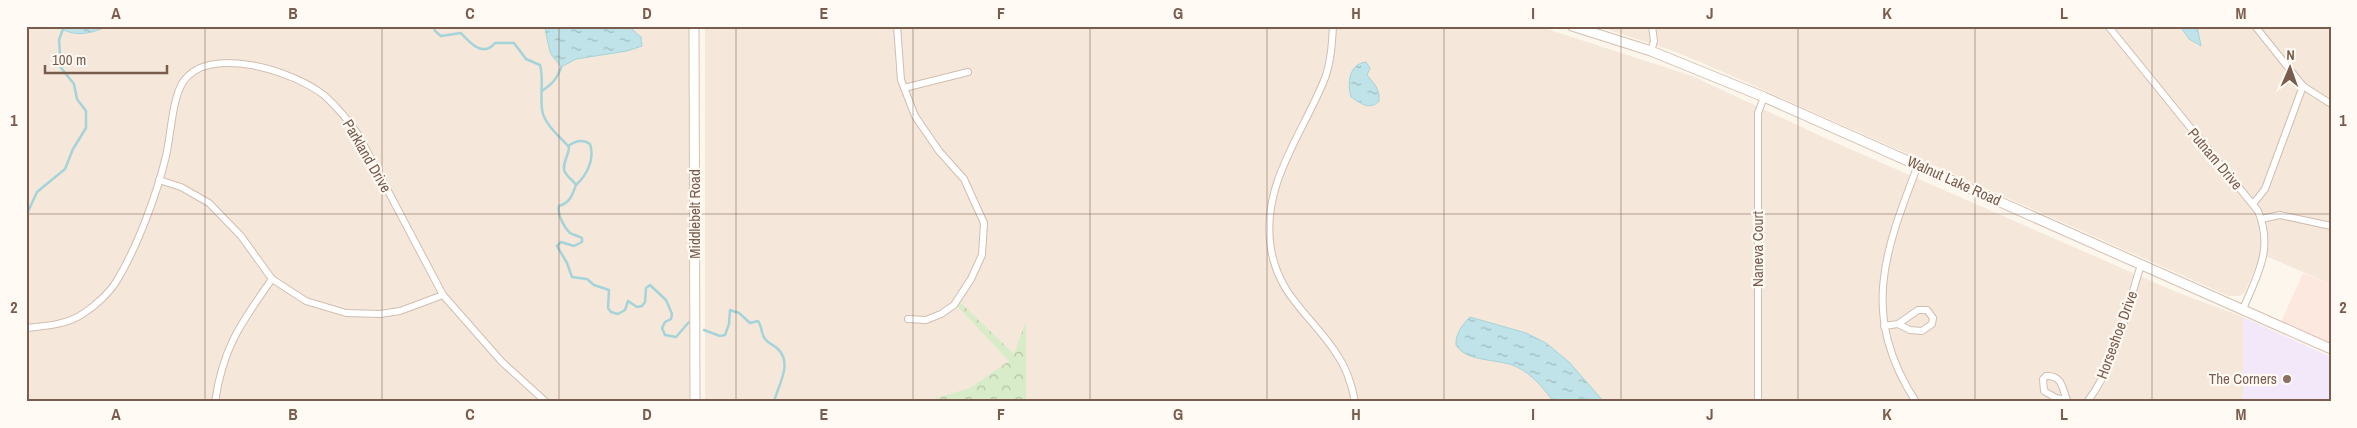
<svg xmlns="http://www.w3.org/2000/svg" width="2357" height="428" font-family="'Archivo Narrow',sans-serif">
	<style>
		.residential { fill: #f5e8da }
		.commercial { fill: #fde8e0 }
		.education { fill: #f3e8fa }
		.park { fill: url(#park-crowns) }
		.water { fill: url(#water-ripples); stroke: #a5d3da }
		.lines { fill: none; stroke-linecap: round; stroke-linejoin: round }
		.stream { stroke: #a5d3da; stroke-width: 2.5 }
		.street-casing { stroke: #d1beb0; stroke-width: 8 }
		.secondary-casing { stroke: #d6c0b0; stroke-width: 11 }
		.street { stroke: #fff; stroke-width: 6 }
		.secondary { stroke: #fff; stroke-width: 9 }
		.grid { fill: none; stroke: #7a5c4d; stroke-width: 1; stroke-opacity: 0.55 }
		.education-dot { fill: #8d6e63; stroke: #fffaf3; stroke-width: 2 }
		.labels { text-anchor: middle; stroke-width: 4.5; stroke-linejoin: round; paint-order: stroke }
		.street-label { font-size: 15px; fill: #7a5c4d; stroke: #fffaf3 }
		.education-label { font-size: 15px; fill: #785e54; stroke: #fffaf3; text-anchor: end }
		.neatline { fill: none; stroke: #7a5c4d; stroke-width: 2 }
		.grid-label { font-size: 16px; text-anchor: middle; font-weight: bold; fill: #7a5c4d }
	</style>
	<defs>
		<pattern id="park-crowns" width="20" height="18" patternUnits="userSpaceOnUse" patternTransform="scale(1.25)"><rect width="20" height="18" fill="#d8ecc9"/><path d="M2 6a3 3 0 1 1 6 0M12 15a3 3 0 1 1 6 0" fill="none" stroke="#b4c2a5"/></pattern>
		<pattern id="water-ripples" width="26" height="14" patternUnits="userSpaceOnUse" patternTransform="scale(1.25)"><rect width="26" height="14" fill="#bfe3e8"/><path d="M2 4q2-2 4 0t4 0M15 11q2-2 4 0t4 0" fill="none" stroke="#a0bbbe"/></pattern>
	</defs>
	<rect width="100%" height="100%" fill="#fdf6ec"/>
	<g class="residential">
		<polygon points="26,26 691,26 690,402 26,402"/>
		<polygon points="705,26 1538,26 1692,76 1825,138 2174,291 2243,317 2243,402 705,402"/>
		<polygon points="1597,26 2180,26 2186,36 2198,46 2201,44 2197,26 2331,26 2331,284 2261,254 2245,292 2240,296 2229,296 1707,65 1676,52"/>
	</g>
	<polygon class="commercial" points="2303,273 2331,284 2331,344 2281,322"/>
	<polygon class="education" points="2243,317 2331,357 2331,402 2243,402"/>
	<polygon class="park" points="961,303 1014,354 1026,321 1026,402 880,402 926,401 970,388 1009,361 957,306"/>
	<g class="water">
		<path d="M58,26h49c-15,8 -35,12 -49,0z"/>
		<path d="M545,26h83l13,11 1,9 -15,5 -51,8 -15,8c-3,-5 -7,-8 -10,-13 -1,-1 -6,-24 -6,-28z"/>
		<polygon points="2180,26 2197,26 2201,46 2189,39"/>
		<path d="M1366,62l4,6 -3,7c7,9 13,13 12,26 -9,10 -19,2 -28,-4 -4,-14 -2,-33 15,-35z"/>
		<path d="M1470,317l56,16 20,10 23,19 35,40h-50c-10,-13 -22,-28 -37,-35 -18,-9 -50,-4 -61,-22 -1,-11 7,-21 14,-28z"/>
	</g>
	<g class="lines">
		<g class="stream">
			<path d="M434,26l1,5 6,5 20,-3c8,9 22,25 34,10h19l12,16 14,6c4,14 0,29 2,44 1,14 18,28 27,38 0,8 -8,18 -4,25 2,5 8,8 11,13 -4,10 -5,17 -17,21 -2,9 5,21 11,27 4,2 8,3 12,5v4l-8,4 -13,-4 -4,4 10,17 5,14 15,2 7,6 15,5 -1,18 3,4 7,2 7,-4 3,-9 9,6 5,-1 3,-4 1,-14 4,-3 16,15 6,14 -1,5 -6,3 -3,6 3,7 11,2 13,-15"/>
			<path d="M542,91c11,-8 14,-11 19,-23"/>
			<path d="M568,146c7,-5 15,-7 22,-2 5,15 -3,31 -14,41"/>
			<polyline points="26,216 37,192 65,169 73,149 86,128 86,111 77,99 74,84 58,64 60,54 59,40 64,26"/>
			<path d="M704,330l16,6 5,-1 4,-11 1,-14 9,3 11,10 8,-2c4,5 3,13 7,18 4,5 9,6 13,10 15,15 0,36 -4,53"/>
		</g>
		<defs>
			<g id="street">
				<polyline points="897,26 901,80 915,116 939,151 964,179 984,223 982,255 971,279 954,305 941,314 926,320 908,319"/>
				<path d="M1333,26c-1,17 -2,36 -8,52 -22,56 -65,107 -54,171 8,48 41,67 65,104 10,14 16,32 19,49"/>
				<path d="M2108,26l150,185c16,38 -1,64 -15,98"/>
				<polyline points="2255,26 2303,86 2331,104"/>
				<polyline points="1651,51 1654,41 1652,26"/>
				<polyline points="904,88 968,72"/>
				<polyline points="159,180 181,187 209,203 241,236 272,279 306,301 346,313 380,314 400,311 443,295"/>
				<polyline points="2253,204 2265,189 2303,86"/>
				<polyline points="2261,219 2280,215 2331,226"/>
				<polyline points="1884,326 1898,324 1910,330 1922,331 1932,324 1933,318 1927,310 1918,310 1898,324"/>
				<path d="M26,328c20,-2 41,-3 58,-15 11,-7 25,-20 32,-31 21,-34 41,-88 50,-126 5,-21 6,-57 17,-74 26,-39 113,-10 142,14 13,12 24,25 34,40l84,159 59,67 44,40"/>
				<path d="M2066,400l-10,-2 -12,-7 -1,-12 3,-3c18,-1 16,15 22,26"/>
				<path d="M215,402c8,-55 26,-79 57,-123"/>
				<polyline points="1758,402 1758,113 1764,97"/>
				<path d="M1916,402c-56,-87 -32,-149 2,-237"/>
				<path d="M2087,402c30,-39 39,-92 54,-137"/>
			</g>
			<g id="secondary">
				<polyline points="694,26 695,402"/>
				<polyline points="1572,26 1651,51 1764,97 2331,349"/>
			</g>
		</defs>
		<use href="#street" class="street-casing"/>
		<use href="#secondary" class="secondary-casing"/>
		<use href="#street" class="street"/>
		<use href="#secondary" class="secondary"/>
	</g>
	<path class="grid" d="M205,26v376M382,26v376M559,26v376M736,26v376M913,26v376M1090,26v376M1267,26v376M1444,26v376M1621,26v376M1798,26v376M1975,26v376M2152,26v376M26,214h2305"/>
	<circle class="education-dot" cx="2287" cy="379" r="5"/>
	<g class="labels">
		<g class="street-label">
			<text transform="translate(367 156) rotate(60)" y="5">Parkland Drive</text>
			<text transform="translate(2215 159) rotate(50)" y="5">Putnam Drive</text>
			<text transform="translate(1954 181) rotate(24)" y="5">Walnut Lake Road</text>
			<text transform="translate(695 214) rotate(-90)" y="5">Middlebelt Road</text>
			<text transform="translate(1758 249) rotate(-90)" y="5">Naneva Court</text>
			<text transform="translate(2117 335) rotate(-70)" y="5">Horseshoe Drive</text>
		</g>
		<g class="education-label">
			<text x="2277" y="384">The Corners</text>
		</g>
	</g>
	<rect width="2357" height="428" fill="none" stroke="#fffaf3" stroke-width="55"/>
	<g transform="translate(2290 68) rotate(2)" stroke="#fffaf3" stroke-width="4" paint-order="stroke">
	<path d="M0-4L9 19L0 12L-9 19Z" fill="#7a5c4d"/>
	<text y="-8" font-size="14" font-weight="bold" text-anchor="middle" fill="#7a5c4d">N</text>
	</g>
	<path d="M45 65v8h122v-8" fill="none" stroke="#7a5c4d" stroke-width="2.5"/>
	<text x="52" y="65" font-size="15" fill="#7a5c4d" stroke="#fffaf3" stroke-width="4" paint-order="stroke">100 m</text>
	<rect x="28" y="28" width="2302" height="372" class="neatline"/>
	<g class="grid-label">
		<text x="116" y="19">A</text>
		<text x="293" y="19">B</text>
		<text x="470" y="19">C</text>
		<text x="647" y="19">D</text>
		<text x="824" y="19">E</text>
		<text x="1001" y="19">F</text>
		<text x="1178" y="19">G</text>
		<text x="1356" y="19">H</text>
		<text x="1533" y="19">I</text>
		<text x="1710" y="19">J</text>
		<text x="1887" y="19">K</text>
		<text x="2064" y="19">L</text>
		<text x="2241" y="19">M</text>
		<text x="14" y="126">1</text>
		<text x="2343" y="126">1</text>
		<text x="14" y="313">2</text>
		<text x="2343" y="313">2</text>
		<text x="116" y="420">A</text>
		<text x="293" y="420">B</text>
		<text x="470" y="420">C</text>
		<text x="647" y="420">D</text>
		<text x="824" y="420">E</text>
		<text x="1001" y="420">F</text>
		<text x="1178" y="420">G</text>
		<text x="1356" y="420">H</text>
		<text x="1533" y="420">I</text>
		<text x="1710" y="420">J</text>
		<text x="1887" y="420">K</text>
		<text x="2064" y="420">L</text>
		<text x="2241" y="420">M</text>
	</g>
</svg>
